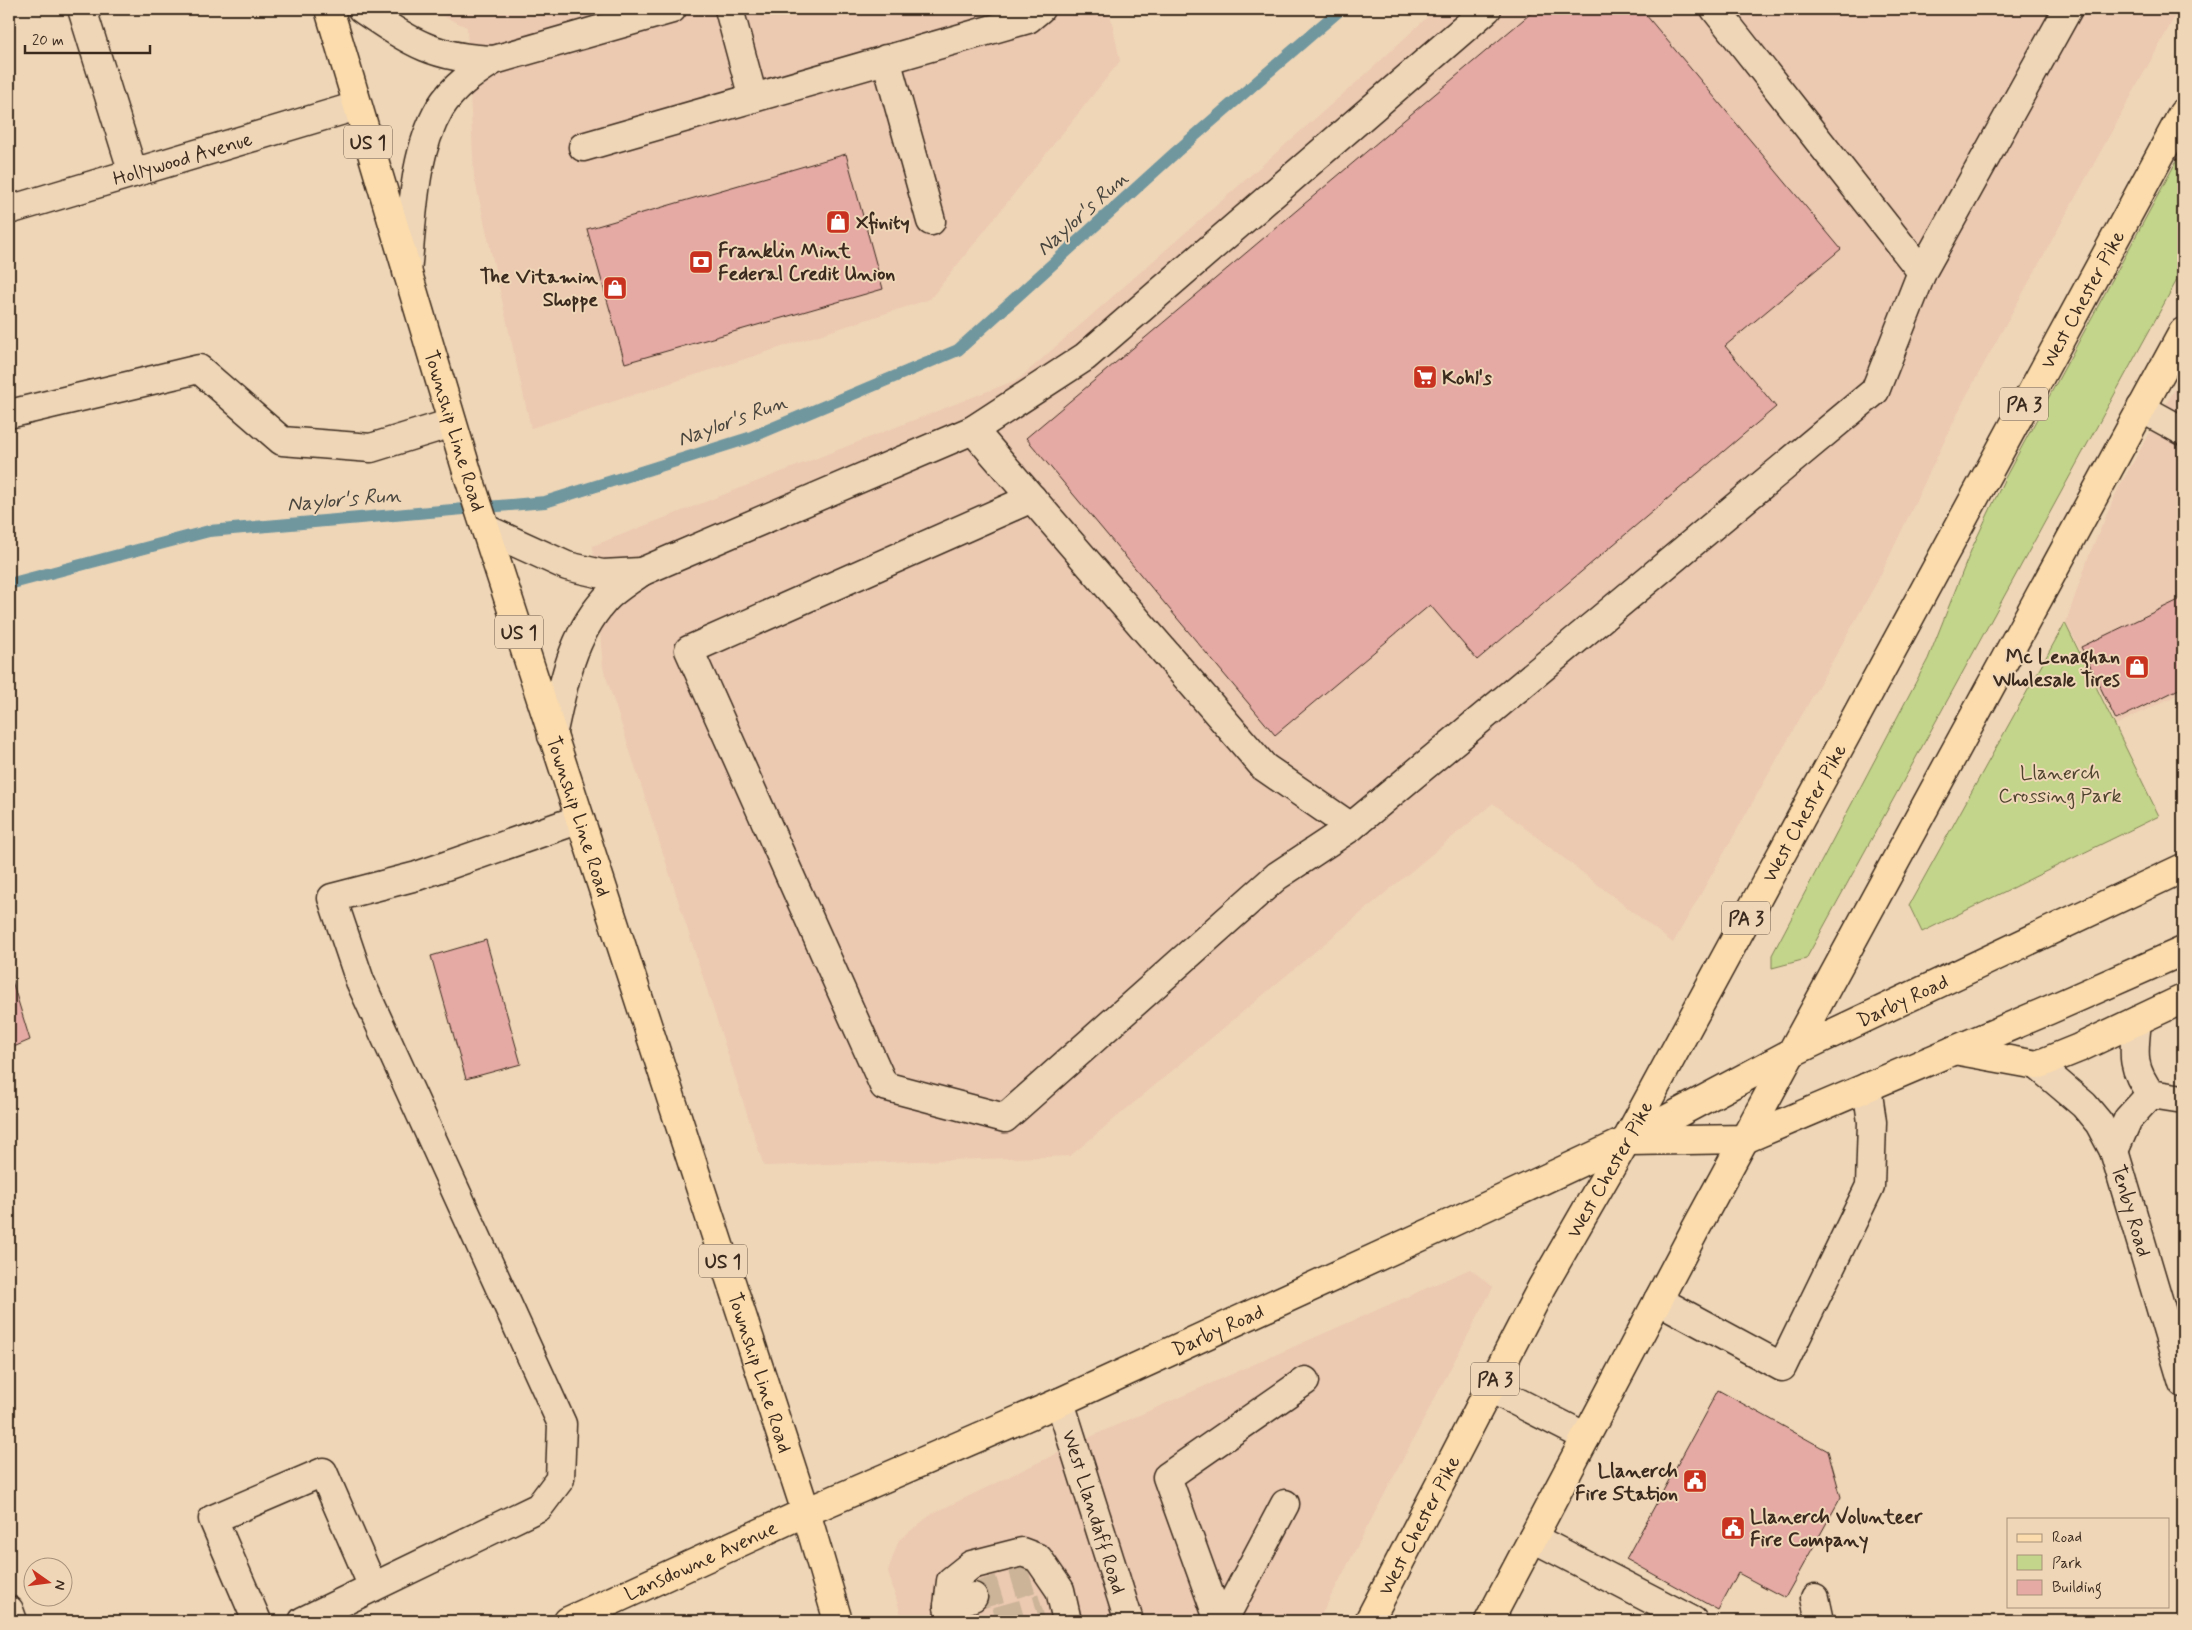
<svg xmlns="http://www.w3.org/2000/svg" width="2192" height="1630" font-family="Mynerve,sans-serif">
	<style>
		.built { fill: #ecc9b1 }
		.green { fill: #c3d58a; stroke: #7f8054 }
		.lines { fill: none; stroke-linecap: round; stroke-linejoin: round }
		.stream { stroke: #6f969e; stroke-width: 12 }
		.building { fill: #e5aaa4; stroke: #3b2a1e }
		.minor-tunnel { stroke: #cbb498; stroke-width: 28; stroke-dasharray: 28 14; stroke-linecap: butt }
		.minor-casing { stroke: #3b2a1e; stroke-width: 31 }
		.major-casing { stroke: #3b2a1e; stroke-width: 31 }
		.highway-casing { stroke: #3b2a1e; stroke-width: 31 }
		.minor { stroke: #efd6b7; stroke-width: 28 }
		.major { stroke: #fcdcac; stroke-width: 28 }
		.highway { stroke: #fcdcac; stroke-width: 28 }
		.labels { text-anchor: middle; stroke-width: 4; stroke-linejoin: round; paint-order: stroke }
		.shield { fill: #efd6b7; stroke: #715e4c; stroke-width: 1 }
		.shield-label { font-size: 19px; font-weight: bold; fill: #3b2a1e }
		.street-label { font-size: 20px; fill: #3b2a1e; stroke: #efd6b7 }
		.poi-label { font-size: 20px; font-weight: bold; fill: #3b2a1e; stroke: #efd6b7; text-anchor: start }
		.park-label { font-size: 20px; fill: #4f442e; stroke: #efd6b7 }
		.water-label { font-size: 21px; font-style: italic; fill: #48453e; stroke: #efd6b7 }
	</style>
	<rect width="100%" height="100%" fill="#efd6b7"/>
	<filter id="ink" filterUnits="userSpaceOnUse"><feTurbulence type="fractalNoise" baseFrequency=".02" numOctaves="2"/><feDisplacementMap in="SourceGraphic" scale="10" xChannelSelector="R" yChannelSelector="G"/><feConvolveMatrix kernelMatrix="1 2 1 2 8 2 1 2 1" color-interpolation-filters="sRGB"/></filter>
	<g filter="url(#ink)">
		<g class="built">
			<polygon points="431,9 1109,9 1120,61 930,299 531,428 474,176 467,27 432,11"/>
			<polygon points="1436,9 2179,9 1965,398 1877,582 1673,943 1493,803 1070,1156 764,1166 603,667 593,546 1019,379 1375,66"/>
			<polygon points="2183,375 2183,692 2117,724 2066,622 2090,553 2119,487"/>
			<polygon points="1470,1269 1493,1287 1318,1621 903,1621 888,1571 899,1540 932,1514 1099,1433"/>
		</g>
		<g class="green">
			<polygon points="2183,149 2183,269 1806,959 1772,968 1772,955 1928,659 1972,548 2005,478"/>
			<polygon points="2065,623 2159,816 1922,932 1909,905"/>
		</g>
		<g class="lines">
			<polyline class="stream" points="9,584 209,531 545,502 749,438 958,350 1176,152 1341,9"/>
		</g>
		<g class="building">
			<polygon points="1536,9 1641,9 1841,249 1725,346 1776,407 1477,660 1430,605 1275,735 1026,438"/>
			<polygon points="846,154 883,289 625,363 587,229"/>
			<polygon points="2183,598 2183,687 2116,720 2081,647"/>
			<polygon points="486,940 521,1064 466,1079 431,956"/>
			<polygon points="9,971 30,1040 9,1049"/>
			<polygon points="1718,1390 1828,1451 1841,1497 1785,1598 1738,1573 1718,1610 1626,1559"/>
		</g>
		<g class="lines">
			<g class="minor-tunnel">
				<polyline points="973,1597 1031,1579"/>
				<polyline points="996,1621 1042,1608"/>
			</g>
			<defs>
				<g id="minor">
					<polyline points="82,9 133,173"/>
					<path d="M362,9c49,33 71,49 132,51"/>
					<polyline points="729,9 753,98"/>
					<polyline points="1715,9 1922,272"/>
					<polyline points="886,59 931,221"/>
					<polyline points="583,147 1028,19 1040,9"/>
					<path id="s1" d="M9,210l348,-104"/>
					<path d="M407,272c6,-54 5,-116 33,-164 13,-21 33,-35 54,-48l178,-51"/>
					<polyline points="2141,408 2183,431"/>
					<polyline points="9,414 199,369 282,441 371,448 452,423"/>
					<polyline points="973,430 1264,767 1351,827"/>
					<polyline points="1032,498 689,650 884,1086 1005,1118 1277,876 1351,827 1875,391 1922,272 2068,9"/>
					<polyline points="486,529 567,566 602,574 641,572"/>
					<path d="M552,736c10,-47 19,-98 52,-135 9,-11 25,-20 37,-29l332,-142 112,-73 402,-348"/>
					<path d="M2137,1021c-3,31 -7,46 14,73l32,5"/>
					<path id="s2" d="M2037,1065l47,40 15,18 15,28 69,232"/>
					<polyline points="2114,1151 2128,1119 2151,1094"/>
					<polyline points="1658,1300 1782,1367 1870,1186 1872,1122 1867,1087"/>
					<polyline points="1490,1388 1586,1437"/>
					<path id="s3" d="M1060,1402l69,219"/>
					<polyline points="1533,1538 1693,1621"/>
					<polyline points="1815,1598 1820,1621"/>
					<polyline points="948,1606 973,1597"/>
					<polyline points="9,1610 13,1621"/>
					<polyline points="257,1621 213,1519 323,1472 373,1587"/>
					<polyline points="303,1621 539,1507 560,1479 562,1424 360,981 332,898 417,876 580,819"/>
					<polyline points="950,1621 948,1606 951,1581 971,1565 1022,1552 1038,1558 1060,1590 1067,1621"/>
					<polyline points="1219,1621 1167,1477 1305,1381"/>
					<polyline points="1223,1621 1285,1504"/>
				</g>
				<g id="major">
					<polyline points="1954,1050 2037,1065 2079,1048 2183,999"/>
					<polyline points="1630,1141 1745,1139 2049,1010 2183,951"/>
					<path id="s4" d="M568,1621l238,-109 254,-110 378,-173 188,-88 167,-89 390,-184"/>
				</g>
				<g id="highway">
					<path id="s5" d="M329,9l140,469 337,1034 32,109"/>
					<path id="s6" d="M1369,1621l173,-334 84,-146 557,-1028"/>
					<polyline points="1489,1621 1694,1232 2183,332"/>
				</g>
			</defs>
			<use href="#minor" class="minor-casing"/>
			<use href="#major" class="major-casing"/>
			<use href="#highway" class="highway-casing"/>
			<use href="#minor" class="minor"/>
			<use href="#major" class="major"/>
			<use href="#highway" class="highway"/>
		</g>
	</g>
	<defs>
		<symbol id="shop-square" viewBox="-11 -11 22 22"><rect x="-9" y="-9" width="18" height="18" rx="4" fill="#c8321e" stroke="#efd6b7"/><path d="M-5-2.5h2.3a2.7 3.5 0 0 1 5.4 0H5L5.5 6h-11ZM-1.5-2.5h3a1.5 2.3 0 0 0-3 0Z" fill="#fff"/></symbol>
		<symbol id="bank-square" viewBox="-11 -11 22 22"><rect x="-9" y="-9" width="18" height="18" rx="4" fill="#c8321e" stroke="#efd6b7"/><path d="M-6-4H6V4H-6ZM0-2.3a2.3 2.3 0 1 0 0 4.6a2.3 2.3 0 1 0 0-4.6Z" fill="#fff"/></symbol>
		<symbol id="supermarket-square" viewBox="-11 -11 22 22"><rect x="-9" y="-9" width="18" height="18" rx="4" fill="#c8321e" stroke="#efd6b7"/><path d="M-6-5.5h2.5l.6 2H6L4.5 2H-2.5L-4.4-4H-6ZM-1.5 3.2a1.3 1.3 0 1 0 .1 0ZM3 3.2a1.3 1.3 0 1 0 .1 0Z" fill="#fff"/></symbol>
		<symbol id="civic-square" viewBox="-11 -11 22 22"><rect x="-9" y="-9" width="18" height="18" rx="4" fill="#c8321e" stroke="#efd6b7"/><path d="M-.6-6.5H3V-4.5H.6V-3L4-1V1h2V6H-6V1h2V-1L-.6-3ZM-1.2 2.5V6h2.4V2.5Z" fill="#fff"/></symbol>
	</defs>
	<g fill-rule="evenodd">
		<use href="#shop-square" x="824" y="208" width="28" height="28"/>
		<use href="#bank-square" x="687" y="248" width="28" height="28"/>
		<use href="#shop-square" x="601" y="274" width="28" height="28"/>
		<use href="#supermarket-square" x="1411" y="363" width="28" height="28"/>
		<use href="#shop-square" x="2123" y="653" width="28" height="28"/>
		<use href="#civic-square" x="1681" y="1467" width="28" height="28"/>
		<use href="#civic-square" x="1719" y="1514" width="28" height="28"/>
	</g>
	<g class="labels">
		<g class="shield">
			<rect x="344" y="125.5" width="48" height="33" rx="4"/>
			<rect x="2000" y="387.5" width="48" height="33" rx="4"/>
			<rect x="495" y="615.5" width="48" height="33" rx="4"/>
			<rect x="1722" y="901.5" width="48" height="33" rx="4"/>
			<rect x="699" y="1244.5" width="48" height="33" rx="4"/>
			<rect x="1471" y="1362.5" width="48" height="33" rx="4"/>
		</g>
		<g class="shield-label">
			<text x="368" y="149">US 1</text>
			<text x="2024" y="411">PA 3</text>
			<text x="519" y="639">US 1</text>
			<text x="1746" y="925">PA 3</text>
			<text x="723" y="1268">US 1</text>
			<text x="1495" y="1386">PA 3</text>
		</g>
		<g class="street-label">
			<text dy="7" stroke="none"><textPath href="#s1" startOffset="181">Hollywood Avenue</textPath></text>
			<text dy="7" stroke="none"><textPath href="#s6" startOffset="1502">West Chester Pike</textPath></text>
			<text dy="7" stroke="none"><textPath href="#s5" startOffset="440">Township Line Road</textPath></text>
			<text dy="7" stroke="none"><textPath href="#s6" startOffset="918">West Chester Pike</textPath></text>
			<text dy="7" stroke="none"><textPath href="#s5" startOffset="845">Township Line Road</textPath></text>
			<text dy="7" stroke="none"><textPath href="#s4" startOffset="1472">Darby Road</textPath></text>
			<text dy="7" stroke="none"><textPath href="#s6" startOffset="512">West Chester Pike</textPath></text>
			<text dy="7" stroke="none"><textPath href="#s2" startOffset="179">Tenby Road</textPath></text>
			<text dy="7" stroke="none"><textPath href="#s4" startOffset="712">Darby Road</textPath></text>
			<text dy="7" stroke="none"><textPath href="#s5" startOffset="1430">Township Line Road</textPath></text>
			<text dy="7" stroke="none"><textPath href="#s3" startOffset="115">West Llandaff Road</textPath></text>
			<text dy="7" stroke="none"><textPath href="#s6" startOffset="108">West Chester Pike</textPath></text>
			<text dy="7" stroke="none"><textPath href="#s4" startOffset="146">Lansdowne Avenue</textPath></text>
		</g>
		<g class="poi-label">
			<text x="856" y="229">Xfinity</text>
			<text x="718" y="257">Franklin Mint<tspan x="718" dy="23">Federal Credit Union</tspan></text>
			<text x="598" y="283" text-anchor="end">The Vitamin<tspan x="598" dy="23">Shoppe</tspan></text>
			<text x="1442" y="384">Kohl's</text>
			<text x="2120" y="663" text-anchor="end">Mc Lenaghan<tspan x="2120" dy="23">Wholesale Tires</tspan></text>
			<text x="1678" y="1477" text-anchor="end">Llanerch<tspan x="1678" dy="23">Fire Station</tspan></text>
			<text x="1750" y="1523">Llanerch Volunteer<tspan x="1750" dy="23">Fire Company</tspan></text>
		</g>
		<g class="park-label">
			<text x="2060" y="779">Llanerch<tspan x="2060" dy="23">Crossing Park</tspan></text>
		</g>
		<g class="water-label">
			<text transform="translate(1082 213) rotate(-42)" y="7">Naylor's Run</text>
			<text transform="translate(732 420) rotate(-20)" y="7">Naylor's Run</text>
			<text transform="translate(344 499) rotate(-5)" y="7">Naylor's Run</text>
		</g>
	</g>
	<rect width="2192" height="1630" fill="none" stroke="#efd6b7" stroke-width="30"/>
	<rect x="15" y="15" width="2162" height="1600" fill="none" stroke="#3b2a1e" stroke-width="2" filter="url(#ink)"/>
	<rect x="2007" y="1518" width="162" height="90" fill="#efd6b7" stroke="#a7917a"/>
	<rect x="2017" y="1534" width="25" height="8" fill="#fcdcac" stroke="#a7917a"/>
	<text x="2052" y="1542" font-size="15" fill="#3b2a1e">Road</text>
	<rect x="2017" y="1555" width="25" height="15" fill="#c3d58a" stroke="#a7917a"/>
	<text x="2052" y="1568" font-size="15" fill="#3b2a1e">Park</text>
	<rect x="2017" y="1580" width="25" height="15" fill="#e5aaa4" stroke="#a7917a"/>
	<text x="2052" y="1592" font-size="15" fill="#3b2a1e">Building</text>
	<g transform="translate(48 1582) rotate(104)"><circle r="24" fill="#efd6b7" stroke="#a7917a"/>
	<path d="M0-4L9 19L0 12L-9 19Z" fill="#c8321e"/>
	<text y="-8" font-size="14" font-weight="bold" text-anchor="middle" fill="#3b2a1e">N</text>
	</g>
	<path d="M25 45v8h125v-8" fill="none" stroke="#3b2a1e" stroke-width="2.5"/>
	<text x="32" y="45" font-size="15" fill="#3b2a1e" stroke="#efd6b7" stroke-width="4" paint-order="stroke">20 m</text>
</svg>
